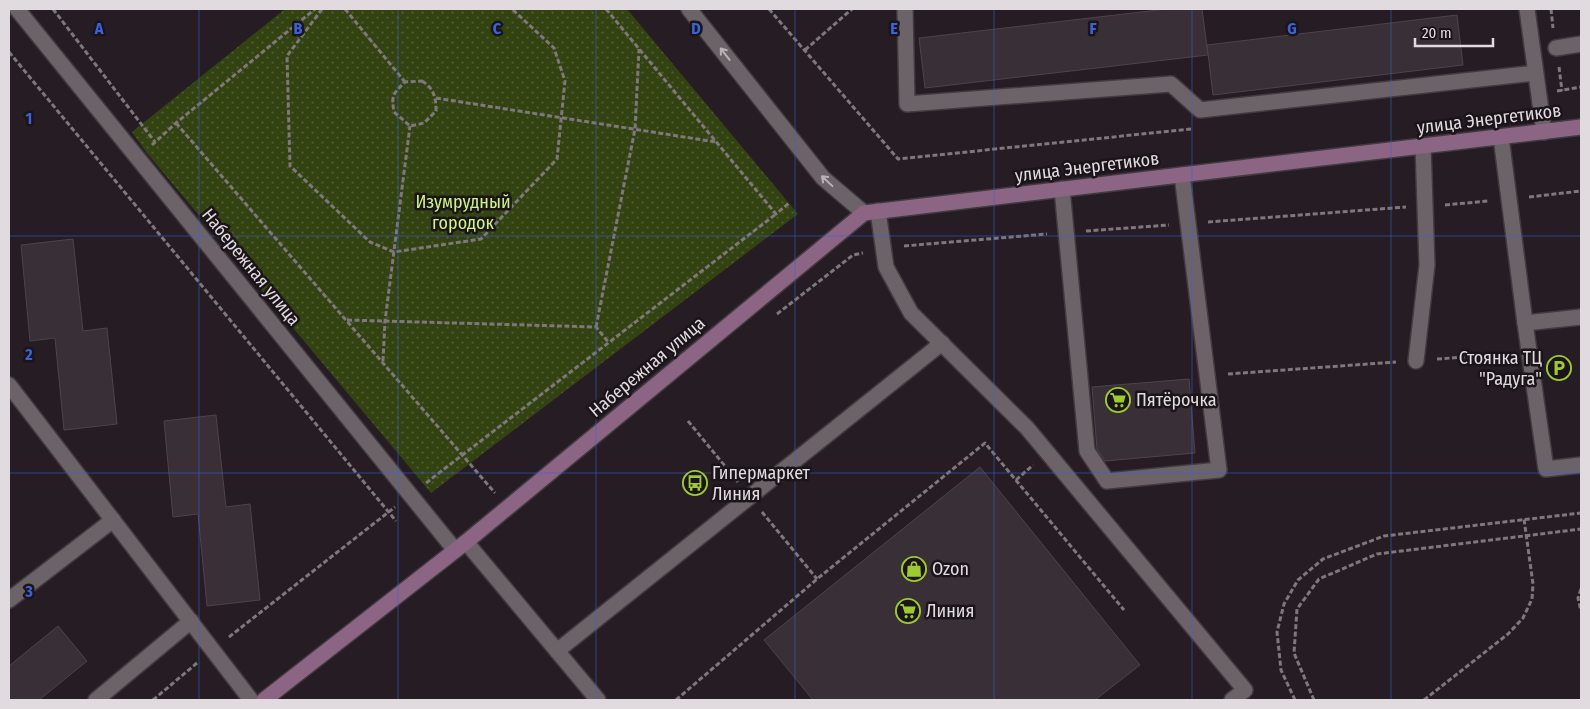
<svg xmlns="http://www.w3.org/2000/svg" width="1590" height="709" font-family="'Fira Sans Condensed',sans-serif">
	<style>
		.green { fill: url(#green-dots) }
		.building { fill: #383036; stroke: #4d444b }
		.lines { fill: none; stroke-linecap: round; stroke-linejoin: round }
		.service-casing { stroke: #413a3f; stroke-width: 18 }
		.minor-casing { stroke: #413a3f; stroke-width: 18 }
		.tertiary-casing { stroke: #413a3f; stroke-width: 18 }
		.secondary-casing { stroke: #413a3f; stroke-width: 18 }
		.path { stroke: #7e777c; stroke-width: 3; stroke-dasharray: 5 2.5; stroke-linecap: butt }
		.service { stroke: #6c6369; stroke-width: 15 }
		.minor { stroke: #6c6369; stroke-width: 15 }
		.tertiary { stroke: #6c6369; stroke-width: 15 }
		.secondary { stroke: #8c6484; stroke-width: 15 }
		.oneway { stroke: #b8b1b6 }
		.grid { fill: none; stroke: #3a63d9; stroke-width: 1; stroke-opacity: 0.55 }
		.labels { text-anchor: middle; stroke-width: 5; stroke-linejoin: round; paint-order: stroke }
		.street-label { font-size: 18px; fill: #e1dbdf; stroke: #1b1419 }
		.park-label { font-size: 18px; fill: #cdf484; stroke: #1b1419 }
		.poi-label { font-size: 18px; fill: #e1dbdf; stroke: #1b1419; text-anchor: start }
		.grid-label { font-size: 16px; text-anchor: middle; font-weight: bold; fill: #3a63d9; stroke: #1b1419; stroke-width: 5; stroke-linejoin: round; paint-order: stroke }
	</style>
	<defs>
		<pattern id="green-dots" width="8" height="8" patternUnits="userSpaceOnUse" patternTransform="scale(1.25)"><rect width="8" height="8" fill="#334211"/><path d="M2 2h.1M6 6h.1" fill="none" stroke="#505d33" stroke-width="1.8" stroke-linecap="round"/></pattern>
	</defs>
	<rect width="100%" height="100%" fill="#251d23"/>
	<polygon class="green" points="285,9 627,9 798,214 431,493 146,152 132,132"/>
	<g class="building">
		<polygon points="1167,9 1202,9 1208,55 925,88 919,38"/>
		<polygon points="1457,15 1463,65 1213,95 1207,45"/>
		<polygon points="73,239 83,331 107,328 117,424 64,430 55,338 30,341 21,245"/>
		<polygon points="1189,379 1195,453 1105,461 1097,449 1092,387"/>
		<polygon points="216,415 226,507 250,504 260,600 207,606 198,514 173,517 164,421"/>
		<polygon points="980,467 1140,665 1095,700 813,700 764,640"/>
		<polygon points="58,626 87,661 39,700 9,700 9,666"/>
	</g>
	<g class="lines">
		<defs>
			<g id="service">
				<polyline points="905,9 907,104 1171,84 1200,110 1535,73"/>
				<polyline points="1527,9 1544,132"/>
				<polyline points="1556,48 1581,44"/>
				<polyline points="1501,137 1525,323 1581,317"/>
				<polyline points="1062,189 1087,451 1107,481 1219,470 1182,175"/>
				<polyline points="878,211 886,267 911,313 1027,428 1245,690 1232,700"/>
				<polyline points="1525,323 1546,469 1581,465"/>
				<polyline points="1416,361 1427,265 1423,146"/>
				<polyline points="9,385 251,700"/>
				<polyline points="466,542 598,700"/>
				<polyline points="9,600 113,520"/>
				<polyline points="557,651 942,343"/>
				<polyline points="96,700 191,621"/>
			</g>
			<polyline id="minor" points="17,9 455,550"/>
			<polyline id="tertiary" points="689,9 823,178 864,213"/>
			<polyline id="secondary" points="264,700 466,542 864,213 1581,127"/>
		</defs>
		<use href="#service" class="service-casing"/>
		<use href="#minor" class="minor-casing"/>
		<use href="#tertiary" class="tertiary-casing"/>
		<use href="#secondary" class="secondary-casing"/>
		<g class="path">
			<polyline points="53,9 155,142"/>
			<polyline points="322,9 287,56 290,166 370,242 394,252 481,239 557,159 565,81 554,48 512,9"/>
			<polyline points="345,9 405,82"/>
			<polyline points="606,9 776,214 789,203"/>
			<polyline points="769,9 898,159 1191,129"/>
			<polyline points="1551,9 1553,28"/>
			<polyline points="805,50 852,9"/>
			<polyline points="9,52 396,521"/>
			<polyline points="1559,67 1562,91"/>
			<path d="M422,81c12,7 14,17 14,30l-12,12 -14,3 -16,-14c-3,-17 -1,-18 11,-30z"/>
			<polyline points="1557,91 1581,87"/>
			<polyline points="436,98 716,142"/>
			<polyline points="176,123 495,493"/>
			<polyline points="152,145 176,123 315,9"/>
			<polyline points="1529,197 1581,191"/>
			<polyline points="1445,205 1488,201"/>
			<polyline points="1208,222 1406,207"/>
			<polyline points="1086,231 1169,225"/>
			<polyline points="904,246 1047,234"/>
			<polyline points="777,314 853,255 863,253"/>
			<polyline points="347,320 596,327 609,343"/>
			<polyline points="596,327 635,129 639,49"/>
			<polyline points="1437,359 1508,354"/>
			<polyline points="383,361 385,321 410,126"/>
			<polyline points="1228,374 1396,362"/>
			<polyline points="688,421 738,482"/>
			<polyline points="1016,480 1033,465"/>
			<polyline points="426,483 776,214"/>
			<polyline points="762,512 817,579"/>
			<polyline points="1581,589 1578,598 1581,611"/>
			<polyline points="229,637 395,507"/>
			<polyline points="153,700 197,663"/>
			<polyline points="676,700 817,579 985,443 1124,610"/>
			<polyline points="1295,700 1281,670 1277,632 1284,604 1298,580 1323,559 1384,536 1581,513"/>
			<polyline points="1314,700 1294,653 1297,609 1319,579 1377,554 1581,529"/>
			<polyline points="1424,700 1508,634 1523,618 1532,599 1533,584 1524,519"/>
		</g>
		<use href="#service" class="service"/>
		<use href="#minor" class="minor"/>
		<use href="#tertiary" class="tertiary"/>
		<use href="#secondary" class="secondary"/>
	</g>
	<defs><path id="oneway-shaft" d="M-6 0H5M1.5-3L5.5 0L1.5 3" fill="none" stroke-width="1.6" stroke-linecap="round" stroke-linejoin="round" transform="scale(1.25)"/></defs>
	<g class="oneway">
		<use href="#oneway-shaft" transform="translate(725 54) rotate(-128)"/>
		<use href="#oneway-shaft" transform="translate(827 181) rotate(-137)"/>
	</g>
	<path class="grid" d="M199,9v691M398,9v691M596,9v691M795,9v691M994,9v691M1192,9v691M1391,9v691M9,236h1572M9,473h1572"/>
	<defs>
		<symbol id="parking-ring" viewBox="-11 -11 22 22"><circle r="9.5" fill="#1b1419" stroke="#9dca30" stroke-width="1.5"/><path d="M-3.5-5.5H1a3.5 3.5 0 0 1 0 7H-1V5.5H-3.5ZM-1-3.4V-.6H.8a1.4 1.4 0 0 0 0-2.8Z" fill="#9dca30"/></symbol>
		<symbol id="supermarket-ring" viewBox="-11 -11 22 22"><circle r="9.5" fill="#1b1419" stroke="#9dca30" stroke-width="1.5"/><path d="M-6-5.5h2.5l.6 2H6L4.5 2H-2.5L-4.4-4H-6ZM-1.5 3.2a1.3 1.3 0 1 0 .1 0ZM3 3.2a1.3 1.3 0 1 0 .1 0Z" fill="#9dca30"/></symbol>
		<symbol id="bus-ring" viewBox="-11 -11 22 22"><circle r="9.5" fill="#1b1419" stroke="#9dca30" stroke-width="1.5"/><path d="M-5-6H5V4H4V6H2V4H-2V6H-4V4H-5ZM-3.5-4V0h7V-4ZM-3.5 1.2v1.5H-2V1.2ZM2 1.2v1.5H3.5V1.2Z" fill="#9dca30"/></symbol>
		<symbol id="shop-ring" viewBox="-11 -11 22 22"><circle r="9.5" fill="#1b1419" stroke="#9dca30" stroke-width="1.5"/><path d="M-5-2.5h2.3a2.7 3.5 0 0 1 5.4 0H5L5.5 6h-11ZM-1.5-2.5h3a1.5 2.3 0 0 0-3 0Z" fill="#9dca30"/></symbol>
	</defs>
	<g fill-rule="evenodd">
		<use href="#parking-ring" x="1545" y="354" width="28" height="28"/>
		<use href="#supermarket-ring" x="1104" y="386" width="28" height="28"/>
		<use href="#bus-ring" x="681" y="469" width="28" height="28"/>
		<use href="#shop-ring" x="900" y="555" width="28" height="28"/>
		<use href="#supermarket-ring" x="894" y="597" width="28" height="28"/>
	</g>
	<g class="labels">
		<g class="street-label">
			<text transform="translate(1489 119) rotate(-7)" y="6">улица Энергетиков</text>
			<text transform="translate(1087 167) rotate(-7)" y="6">улица Энергетиков</text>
			<text transform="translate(251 267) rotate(51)" y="6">Набережная улица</text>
			<text transform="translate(647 367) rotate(-40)" y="6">Набережная улица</text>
		</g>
		<g class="park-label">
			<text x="463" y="208">Изумрудный<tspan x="463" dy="21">городок</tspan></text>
		</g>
		<g class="poi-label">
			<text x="1542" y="364" text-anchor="end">Стоянка ТЦ<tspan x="1542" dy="21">"Радуга"</tspan></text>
			<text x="1136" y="406">Пятёрочка</text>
			<text x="712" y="479">Гипермаркет<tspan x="712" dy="21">Линия</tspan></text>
			<text x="932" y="575">Ozon</text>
			<text x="926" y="617">Линия</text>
		</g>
	</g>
	<g class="grid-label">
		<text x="99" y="34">A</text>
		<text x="298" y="34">B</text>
		<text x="497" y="34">C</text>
		<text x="696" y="34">D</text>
		<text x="894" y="34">E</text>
		<text x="1093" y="34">F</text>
		<text x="1292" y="34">G</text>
		<text x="29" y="124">1</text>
		<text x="29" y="360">2</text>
		<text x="29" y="597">3</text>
	</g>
	<rect width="1590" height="709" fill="none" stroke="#e1dbdf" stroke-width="20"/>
	<path d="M1415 38v8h78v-8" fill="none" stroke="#e1dbdf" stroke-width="2.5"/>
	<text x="1422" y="38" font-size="15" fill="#e1dbdf" stroke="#1b1419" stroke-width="4" paint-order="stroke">20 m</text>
</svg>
